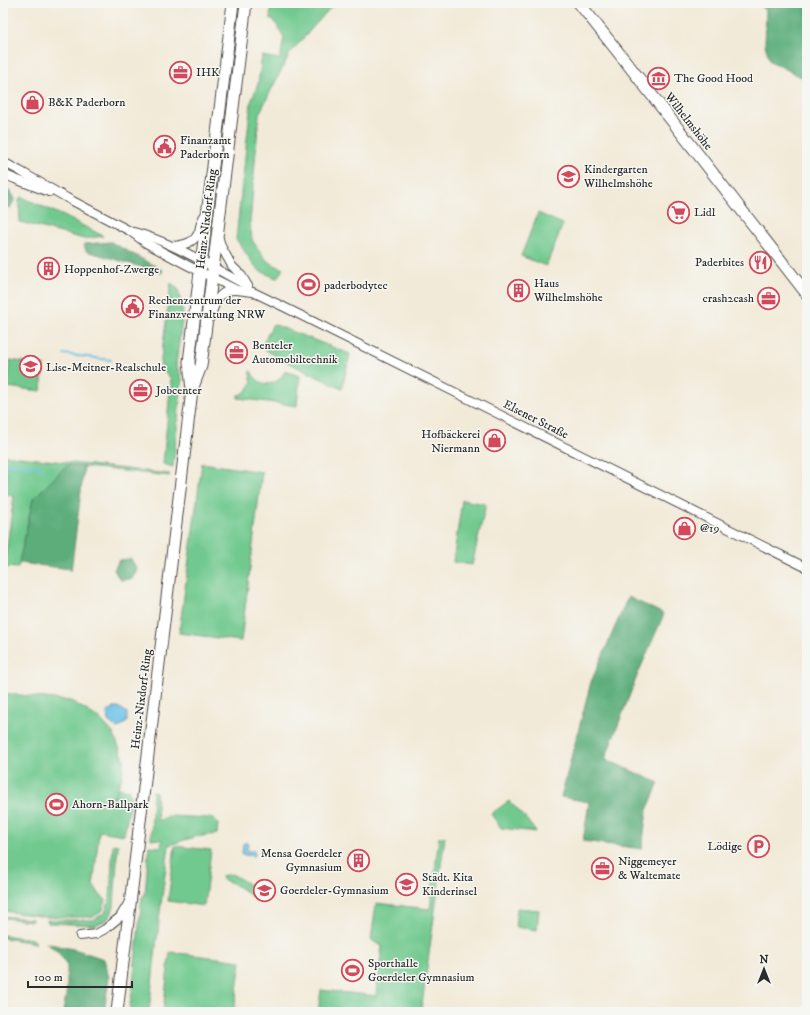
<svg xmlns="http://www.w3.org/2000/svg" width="810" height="1015" font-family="'IM FELL DW Pica',serif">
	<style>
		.green { fill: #71c98f; stroke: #4e7a5d }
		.forest { fill: #5cad7a; stroke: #446c52 }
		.water { fill: #6bc2e8; stroke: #4b768a }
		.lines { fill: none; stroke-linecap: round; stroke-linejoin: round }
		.stream { stroke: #6bc2e8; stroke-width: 2 }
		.minor-casing { stroke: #494845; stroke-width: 10 }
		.major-casing { stroke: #494845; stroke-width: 13 }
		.minor { stroke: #fff; stroke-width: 8 }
		.major { stroke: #fff; stroke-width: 11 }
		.labels { text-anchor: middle; stroke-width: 3; stroke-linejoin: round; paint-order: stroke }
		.poi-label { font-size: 12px; fill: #2b2b2b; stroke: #f6f6f2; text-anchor: start }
		.street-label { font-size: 12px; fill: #2b2b2b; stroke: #f6f6f2 }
	</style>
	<rect width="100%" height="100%" fill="#f6f6f2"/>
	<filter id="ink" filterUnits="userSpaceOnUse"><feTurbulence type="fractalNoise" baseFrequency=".025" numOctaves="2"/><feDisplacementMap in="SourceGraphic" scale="8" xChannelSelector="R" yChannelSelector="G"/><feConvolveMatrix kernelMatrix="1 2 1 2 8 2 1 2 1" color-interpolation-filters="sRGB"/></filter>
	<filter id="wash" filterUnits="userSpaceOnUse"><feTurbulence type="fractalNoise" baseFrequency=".012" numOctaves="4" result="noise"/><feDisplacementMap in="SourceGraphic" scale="16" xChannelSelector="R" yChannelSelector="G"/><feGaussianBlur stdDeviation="0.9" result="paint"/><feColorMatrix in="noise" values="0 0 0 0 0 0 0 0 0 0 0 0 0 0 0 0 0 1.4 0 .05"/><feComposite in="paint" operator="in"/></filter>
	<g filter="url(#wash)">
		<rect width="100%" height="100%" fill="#f2ead8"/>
		<g class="green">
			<polygon points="271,3 333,3 332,6 290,53 259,114 250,223 252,240 267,261 283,269 277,278 276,278 260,271 254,265 236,239 251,102 258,84 262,56 280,59 284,37 273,19 270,19"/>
			<polygon points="22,197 66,217 103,236 84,239 20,222 20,220 19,199"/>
			<polygon points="538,213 563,224 546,266 521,256"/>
			<polygon points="171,283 178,289 183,314 176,364 182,379 173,467 163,464 171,379 160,367"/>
			<polygon points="273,324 350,354 342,389 277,357 261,347"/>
			<polygon points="10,360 44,365 41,391 7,387"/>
			<path d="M250,371h1c5,11 17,18 28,8 2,-2 4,-5 6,-8l15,5 -3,30 -59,-8v-3c7,-1 11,-7 14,-13l-1,-3z"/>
			<polygon points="3,455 170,474 169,476 67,465 33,499 18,568 4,567 14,496 3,495"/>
			<polygon points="202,463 262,472 241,641 179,633"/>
			<polygon points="462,500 486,504 472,565 453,562"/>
			<polygon points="3,693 71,701 99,718 113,733 124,759 122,777 111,804 118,788 129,790 131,801 124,835 99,831 94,879 93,884 100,895 106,900 103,910 98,914 91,917 47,917 3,911"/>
			<polygon points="153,791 156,792 158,821 168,816 213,818 218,824 217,834 194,837 169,845 159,919 158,933 157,937 149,1012 129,1012 132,992 142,897 145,894 149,846 161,847 162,840 151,839"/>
			<polygon points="509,801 523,815 536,832 501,828 491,814"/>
			<polygon points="439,837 445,837 421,1012 318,1012 321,990 376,996 382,946 371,940 376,903 430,909"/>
			<polygon points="113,844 118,845 114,906 111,915 108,919 96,925 48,923 47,920 93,920 105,913 110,899"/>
			<polygon points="175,846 211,850 204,906 168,901"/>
			<path d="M232,874l18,11 5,10 -2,3c-10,-9 -18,-14 -31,-19l-1,-3z"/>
			<polygon points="517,908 539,910 537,930 515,927"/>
			<polygon points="3,916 32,919 32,921 3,918"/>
			<polygon points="3,935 33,939 36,943 3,938"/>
			<polygon points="170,952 241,961 234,1012 163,1012"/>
		</g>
		<g class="forest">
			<polygon points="757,3 801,3 807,6 807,80 770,61 765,45 766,10"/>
			<polygon points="3,188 11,192 15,199 10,208 3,206"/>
			<polygon points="111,242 162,270 162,273 86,251 84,244"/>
			<polygon points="67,465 84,467 71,571 71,569 19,563 33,499"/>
			<polygon points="131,559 137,569 132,579 120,580 114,570 119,560"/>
			<polygon points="628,597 664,614 637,676 605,759 659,783 647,810 642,849 583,841 589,802 561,797 591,682"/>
			<polygon points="46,943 77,950 104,959 109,978 104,1012 63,1012 67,989 67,965 58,952"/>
		</g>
		<g class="water">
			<polygon points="114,708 120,708 127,713 127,722 118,728 114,726 108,721 107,712"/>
			<polygon points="246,842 248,844 247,849 249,851 254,851 255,854 254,856 245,855 242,854 243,844"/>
		</g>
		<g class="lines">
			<g class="stream">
				<polyline points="64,354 111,360"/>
				<polyline points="3,463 43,467"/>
			</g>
		</g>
	</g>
	<g filter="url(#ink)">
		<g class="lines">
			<defs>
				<g id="minor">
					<polyline points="3,162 20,171 67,198 130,231 146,243 187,265 237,290 253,292 282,306 807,568"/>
					<polyline points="3,174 15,179 49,192"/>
					<path d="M134,232c41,11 77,35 114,54"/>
					<polyline points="218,236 222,248 232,266 242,276 248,286"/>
					<path d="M173,246c11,-1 22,-3 26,-15 1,-5 2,-10 5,-15"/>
					<path d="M210,318c5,-14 8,-29 26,-28"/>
					<polyline points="80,936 96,934 105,929 120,917 129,902"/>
				</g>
				<g id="major">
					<polyline points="579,3 630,67 807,294"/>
					<polyline points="193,387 201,366 246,3"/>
					<polyline points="117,1012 192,390 189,362 233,3"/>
				</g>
			</defs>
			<use href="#minor" class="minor-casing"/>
			<use href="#major" class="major-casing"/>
			<use href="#minor" class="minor"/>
			<use href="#major" class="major"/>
		</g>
	</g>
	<defs>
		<symbol id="office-ring" viewBox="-11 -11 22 22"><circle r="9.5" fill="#f6f6f2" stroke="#d1495b" stroke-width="1.5"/><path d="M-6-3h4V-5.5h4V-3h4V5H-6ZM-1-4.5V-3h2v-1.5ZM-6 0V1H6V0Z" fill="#d1495b"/></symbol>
		<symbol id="museum-ring" viewBox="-11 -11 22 22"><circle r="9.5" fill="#f6f6f2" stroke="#d1495b" stroke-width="1.5"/><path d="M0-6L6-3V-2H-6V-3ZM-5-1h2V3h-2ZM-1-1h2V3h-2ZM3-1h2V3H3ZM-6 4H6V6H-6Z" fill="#d1495b"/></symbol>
		<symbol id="shop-ring" viewBox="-11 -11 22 22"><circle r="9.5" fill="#f6f6f2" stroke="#d1495b" stroke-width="1.5"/><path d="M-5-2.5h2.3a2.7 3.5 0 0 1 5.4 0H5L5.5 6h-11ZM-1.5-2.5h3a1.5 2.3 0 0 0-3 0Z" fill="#d1495b"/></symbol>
		<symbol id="civic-ring" viewBox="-11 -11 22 22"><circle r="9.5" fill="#f6f6f2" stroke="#d1495b" stroke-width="1.5"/><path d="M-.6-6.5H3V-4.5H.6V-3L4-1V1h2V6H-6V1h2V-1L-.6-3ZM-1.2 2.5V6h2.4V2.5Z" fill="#d1495b"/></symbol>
		<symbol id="school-ring" viewBox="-11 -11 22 22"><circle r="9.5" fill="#f6f6f2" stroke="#d1495b" stroke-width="1.5"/><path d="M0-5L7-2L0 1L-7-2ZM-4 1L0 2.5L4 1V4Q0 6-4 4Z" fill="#d1495b"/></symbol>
		<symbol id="supermarket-ring" viewBox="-11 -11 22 22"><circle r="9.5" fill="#f6f6f2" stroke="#d1495b" stroke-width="1.5"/><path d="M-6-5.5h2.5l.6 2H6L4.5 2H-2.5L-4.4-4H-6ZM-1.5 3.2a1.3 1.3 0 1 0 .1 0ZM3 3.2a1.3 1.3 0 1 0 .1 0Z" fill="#d1495b"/></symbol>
		<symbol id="restaurant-ring" viewBox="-11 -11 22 22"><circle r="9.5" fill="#f6f6f2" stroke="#d1495b" stroke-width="1.5"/><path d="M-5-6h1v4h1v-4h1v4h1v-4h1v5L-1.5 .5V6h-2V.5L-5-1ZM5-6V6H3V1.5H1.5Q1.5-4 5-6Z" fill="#d1495b"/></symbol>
		<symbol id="building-ring" viewBox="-11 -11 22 22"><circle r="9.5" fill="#f6f6f2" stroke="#d1495b" stroke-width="1.5"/><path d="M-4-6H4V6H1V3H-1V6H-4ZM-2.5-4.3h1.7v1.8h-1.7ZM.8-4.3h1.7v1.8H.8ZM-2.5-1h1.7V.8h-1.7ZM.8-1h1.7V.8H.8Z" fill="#d1495b"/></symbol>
		<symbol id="stadium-ring" viewBox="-11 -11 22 22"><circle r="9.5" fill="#f6f6f2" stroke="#d1495b" stroke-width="1.5"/><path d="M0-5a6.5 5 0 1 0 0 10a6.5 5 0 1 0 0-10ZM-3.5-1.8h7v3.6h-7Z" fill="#d1495b"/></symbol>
		<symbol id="parking-ring" viewBox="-11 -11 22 22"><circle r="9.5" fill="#f6f6f2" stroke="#d1495b" stroke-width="1.5"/><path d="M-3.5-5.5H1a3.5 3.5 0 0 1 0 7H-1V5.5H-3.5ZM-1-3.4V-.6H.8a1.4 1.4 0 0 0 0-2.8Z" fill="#d1495b"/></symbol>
	</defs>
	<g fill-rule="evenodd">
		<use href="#office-ring" x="168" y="60" width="25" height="25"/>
		<use href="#museum-ring" x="646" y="66" width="25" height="25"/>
		<use href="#shop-ring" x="20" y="90" width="25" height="25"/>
		<use href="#civic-ring" x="152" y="134" width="25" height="25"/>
		<use href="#school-ring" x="556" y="164" width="25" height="25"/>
		<use href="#supermarket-ring" x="666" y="200" width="25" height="25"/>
		<use href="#restaurant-ring" x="748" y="250" width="25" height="25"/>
		<use href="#building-ring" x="36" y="256" width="25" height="25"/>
		<use href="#stadium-ring" x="296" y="272" width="25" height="25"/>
		<use href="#building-ring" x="506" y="278" width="25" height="25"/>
		<use href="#office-ring" x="756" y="286" width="25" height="25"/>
		<use href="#civic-ring" x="120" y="294" width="25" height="25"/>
		<use href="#office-ring" x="224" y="340" width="25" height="25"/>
		<use href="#school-ring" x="18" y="354" width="25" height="25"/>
		<use href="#office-ring" x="128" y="378" width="25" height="25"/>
		<use href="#shop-ring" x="482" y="428" width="25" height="25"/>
		<use href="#shop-ring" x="672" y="516" width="25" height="25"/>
		<use href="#stadium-ring" x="44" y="792" width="25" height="25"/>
		<use href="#parking-ring" x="746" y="834" width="25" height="25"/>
		<use href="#building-ring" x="346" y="848" width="25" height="25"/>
		<use href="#office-ring" x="590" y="856" width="25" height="25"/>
		<use href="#school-ring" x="394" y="872" width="25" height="25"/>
		<use href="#school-ring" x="252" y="878" width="25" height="25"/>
		<use href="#stadium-ring" x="340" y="958" width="25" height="25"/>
	</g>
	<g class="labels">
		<g class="poi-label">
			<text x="196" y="76">IHK</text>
			<text x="674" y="82">The Good Hood</text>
			<text x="48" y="106">B&amp;K Paderborn</text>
			<text x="180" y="144">Finanzamt<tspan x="180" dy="14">Paderborn</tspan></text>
			<text x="584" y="173">Kindergarten<tspan x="584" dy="14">Wilhelmshöhe</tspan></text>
			<text x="694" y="216">Lidl</text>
			<text x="744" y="266" text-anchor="end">Paderbites</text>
			<text x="64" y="273">Hoppenhof-Zwerge</text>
			<text x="534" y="287">Haus<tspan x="534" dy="14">Wilhelmshöhe</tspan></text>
			<text x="324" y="289">paderbodytec</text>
			<text x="754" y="302" text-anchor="end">crash2cash</text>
			<text x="148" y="304">Rechenzentrum der<tspan x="148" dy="14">Finanzverwaltung NRW</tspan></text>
			<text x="252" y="349">Benteler<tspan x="252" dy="14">Automobiltechnik</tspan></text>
			<text x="46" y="371">Lise-Meitner-Realschule</text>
			<text x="156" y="394">Jobcenter</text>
			<text x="480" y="438" text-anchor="end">Hofbäckerei<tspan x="480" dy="14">Niermann</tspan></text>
			<text x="700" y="532">@19</text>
			<text x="72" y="808">Ahorn-Ballpark</text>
			<text x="742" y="850" text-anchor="end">Lödige</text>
			<text x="342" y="857" text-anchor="end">Mensa Goerdeler<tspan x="342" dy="14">Gymnasium</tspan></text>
			<text x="618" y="865">Niggemeyer<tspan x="618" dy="14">&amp; Waltemate</tspan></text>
			<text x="422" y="881">Städt. Kita<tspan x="422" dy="14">Kinderinsel</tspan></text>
			<text x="280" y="894">Goerdeler-Gymnasium</text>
			<text x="368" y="967">Sporthalle<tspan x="368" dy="14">Goerdeler Gymnasium</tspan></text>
		</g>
		<g class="street-label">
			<text transform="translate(689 121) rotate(52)" y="4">Wilhelmshöhe</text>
			<text transform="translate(206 219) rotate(-83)" y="4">Heinz-Nixdorf-Ring</text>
			<text transform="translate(536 419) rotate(27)" y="4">Elsener Straße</text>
			<text transform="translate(141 699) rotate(-83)" y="4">Heinz-Nixdorf-Ring</text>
		</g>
	</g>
	<rect width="810" height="1015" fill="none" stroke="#f6f6f2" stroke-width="16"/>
	<g transform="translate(764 969)" stroke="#f6f6f2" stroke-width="3" paint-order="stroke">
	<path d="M0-3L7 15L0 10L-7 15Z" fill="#2b2b2b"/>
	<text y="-6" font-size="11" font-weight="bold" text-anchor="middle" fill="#2b2b2b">N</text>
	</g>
	<path d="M28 981v6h104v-6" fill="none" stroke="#2b2b2b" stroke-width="2"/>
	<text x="34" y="981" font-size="12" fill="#2b2b2b" stroke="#f6f6f2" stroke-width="3" paint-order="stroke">100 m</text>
</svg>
